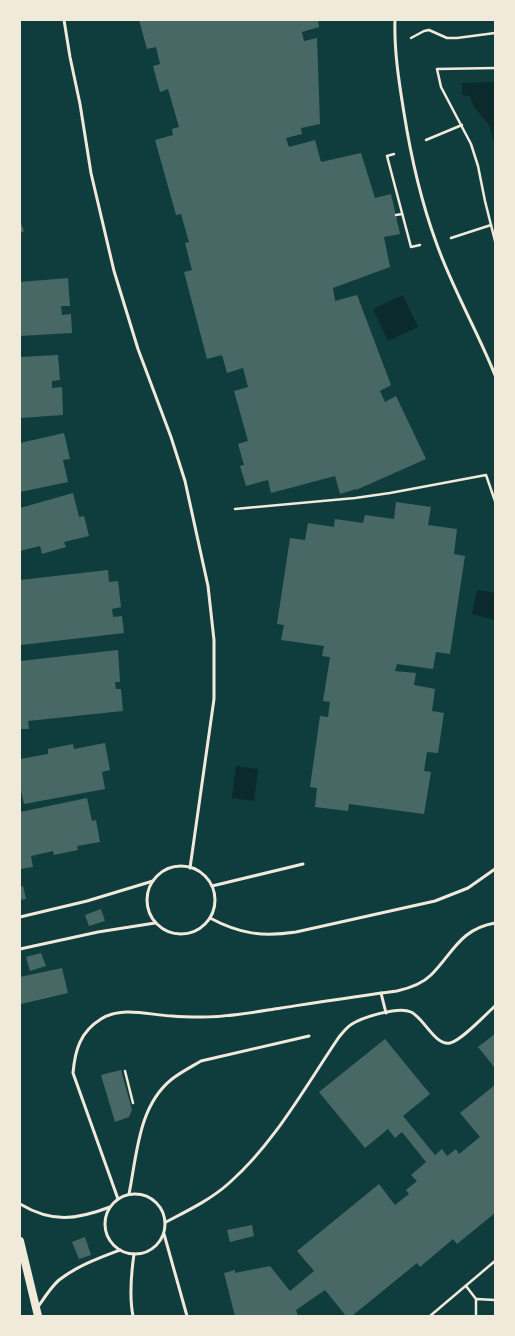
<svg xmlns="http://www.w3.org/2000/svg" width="515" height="1336" font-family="'Fira Sans Condensed',sans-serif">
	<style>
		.water { fill: #0a2a2b }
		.building { fill: #486865 }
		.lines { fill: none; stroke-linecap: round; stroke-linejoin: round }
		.path { stroke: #f1e9da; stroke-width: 2.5 }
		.service { stroke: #f1e9da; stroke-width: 3 }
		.secondary { stroke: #f1e9da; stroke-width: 8 }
	</style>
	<rect width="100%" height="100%" fill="#0f3d3e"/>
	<g class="water">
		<polygon points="495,82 495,145 489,125 474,107 470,96 462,95 462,83"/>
		<polygon points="403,295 418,327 388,341 373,309"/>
		<polygon points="477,590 495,593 495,620 472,614"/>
		<polygon points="236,766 258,769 254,801 232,798"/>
	</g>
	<g class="building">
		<polygon points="139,20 318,20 319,27 302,32 304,41 317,38 320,124 301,128 302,134 286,138 289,147 315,140 321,162 361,153 375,198 391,194 400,234 384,237 390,267 333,288 335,301 357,295 391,385 380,391 385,402 396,396 426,459 356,490 356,489 340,494 335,476 271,493 268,480 246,486 240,466 244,465 238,444 248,441 234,391 248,387 243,368 227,373 222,355 207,359 184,272 192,270 185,243 189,242 181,214 176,215 155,140 173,135 172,129 179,127 168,89 160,92 153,66 160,64 156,47 147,49"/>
		<polygon points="20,221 24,231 20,233"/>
		<polygon points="68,278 70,306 61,306 62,315 71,314 72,333 20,336 20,282"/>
		<polygon points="58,355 60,380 52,381 52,388 62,387 63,415 20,418 20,357"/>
		<polygon points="64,433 70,459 63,460 68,482 20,492 20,443"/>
		<polygon points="73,493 79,517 84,516 89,536 64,542 66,547 42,554 40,546 20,551 20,508"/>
		<polygon points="396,502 431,507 428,525 457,529 454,554 465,556 450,654 436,652 433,669 397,664 395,671 416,673 414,685 435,689 432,711 444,713 438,753 427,752 424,771 431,772 424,814 349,804 348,811 315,807 317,788 310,787 320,716 328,717 330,702 323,701 330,657 322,656 324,646 281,640 284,625 277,624 290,538 305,540 308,523 334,527 335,519 363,523 365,515 394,519"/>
		<polygon points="108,570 109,582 118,581 121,607 112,609 113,617 122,616 124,633 21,645 20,580"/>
		<polygon points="118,650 120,682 115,682 116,689 121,689 123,711 28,721 29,729 20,729 20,661"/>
		<polygon points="105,743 110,770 102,772 105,789 24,804 20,786 20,759 48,754 48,749 73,744 74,749"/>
		<polygon points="87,798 92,821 96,820 100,842 77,846 78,850 54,855 53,851 31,856 33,867 20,869 20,812"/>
		<polygon points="23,886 26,899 20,900 20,887"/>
		<polygon points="101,909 105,921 89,926 85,915"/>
		<polygon points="41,953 46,966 30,971 26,957"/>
		<polygon points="62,968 68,993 21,1004 20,977"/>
		<polygon points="495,1034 495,1068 478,1047"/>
		<polygon points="385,1039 430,1094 403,1116 435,1155 442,1149 447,1156 456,1149 459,1154 480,1137 460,1113 495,1085 495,1213 457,1244 453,1239 420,1267 417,1263 352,1316 346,1316 325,1290 296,1310 298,1316 235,1316 224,1273 235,1270 235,1273 270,1266 290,1291 314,1271 297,1251 379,1184 395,1205 409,1194 406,1190 417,1181 411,1175 426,1162 402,1132 395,1138 388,1129 365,1148 319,1092"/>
		<polygon points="121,1070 132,1110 129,1117 115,1122 101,1075"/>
		<polygon points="252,1225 254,1236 230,1242 227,1230"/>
		<polygon points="85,1237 91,1255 79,1259 72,1242"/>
	</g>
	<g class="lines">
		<g class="path">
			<polyline points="411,38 424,31 429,30 447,38 457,38 495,33"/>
			<polyline points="495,68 437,69 441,87 471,144 478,166 485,201 495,241"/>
			<polyline points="426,140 462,125"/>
			<polyline points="394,154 387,156 411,247 420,245"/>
			<polyline points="396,215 402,214"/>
			<polyline points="451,238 491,225"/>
			<polyline points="235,509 355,498 390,493 486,475 495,501"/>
			<polyline points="125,1071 133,1103"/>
			<polyline points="466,1286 476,1299"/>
			<polyline points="430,1316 495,1261"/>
			<polyline points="476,1316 476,1299 495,1300"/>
		</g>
		<g class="service">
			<polyline points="64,20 70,57 80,104 91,173 114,271 138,349 171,437 185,481 208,586 214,640 214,699 190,868"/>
			<path d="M395,20c-1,31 4,62 9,93 7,44 17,88 32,129 16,46 41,88 59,133"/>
			<circle cx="181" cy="900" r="34"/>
			<polyline points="212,886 303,864"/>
			<polyline points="20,917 87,901 153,881"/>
			<path d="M210,918c30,16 52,19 86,14l139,-31 33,-13 27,-19"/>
			<polyline points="20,949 98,932 155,923"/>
			<polyline points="381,993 386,1013"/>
			<path d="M129,1194c8,-39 9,-88 43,-115 9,-7 19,-12 29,-18l108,-25"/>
			<circle cx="135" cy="1224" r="30"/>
			<path d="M118,1199l-45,-126c2,-23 7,-41 28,-54 21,-13 48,-4 71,-3 10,1 21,1 31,1 26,0 52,-5 78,-9 39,-6 77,-12 116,-17 13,-3 25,-7 34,-16 22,-22 29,-46 64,-52"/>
			<path d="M20,1204c32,19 56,16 90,3"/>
			<path d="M166,1222c21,-11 44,-22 62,-38 46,-40 77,-97 111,-147 4,-5 8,-10 13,-13 11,-7 47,-18 59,-12 13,6 24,34 39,31 11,-2 36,-29 45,-37"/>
			<polyline points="164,1234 187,1316"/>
			<path d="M38,1307c6,-9 13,-20 21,-27 18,-14 40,-22 61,-30"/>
			<path d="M133,1316c-4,-20 -2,-41 1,-62"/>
		</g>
		<polyline class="secondary" points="20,1241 38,1316"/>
	</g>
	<rect width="515" height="1336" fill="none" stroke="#f1e9da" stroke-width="42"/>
</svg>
